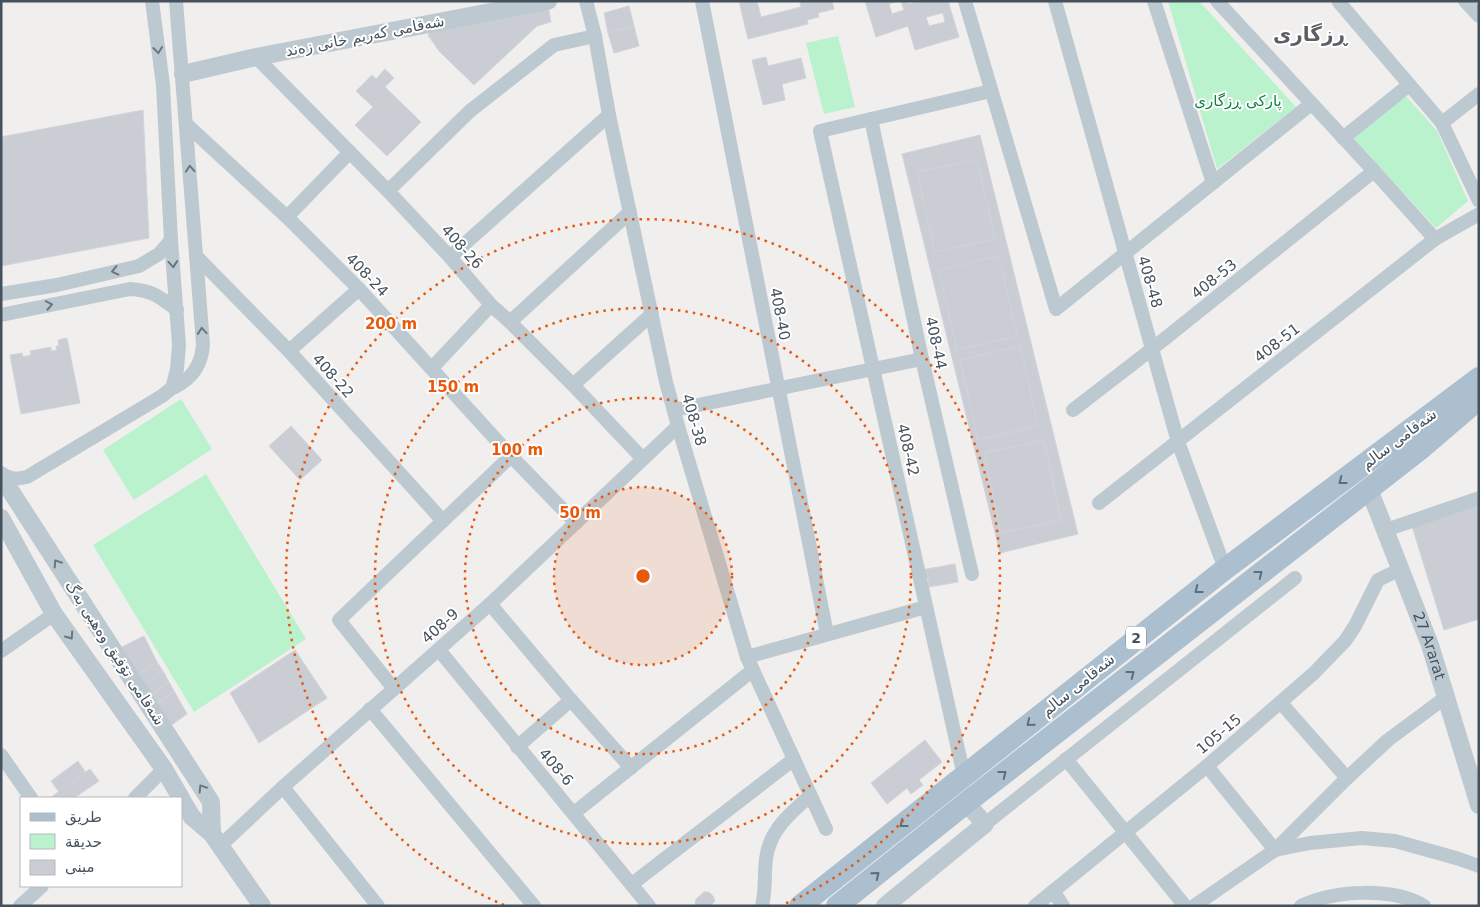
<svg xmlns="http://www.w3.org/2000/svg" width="1480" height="907" font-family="'DejaVu Sans',Vazirmatn,sans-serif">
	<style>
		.green { fill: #b9f2cc }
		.building { fill: #cacdd3; stroke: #d1d4da; fill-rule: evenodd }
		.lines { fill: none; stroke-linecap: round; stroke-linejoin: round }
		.minor { stroke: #bdc9d1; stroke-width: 14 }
		.tertiary { stroke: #bdc9d1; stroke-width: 18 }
		.primary { stroke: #abbfcf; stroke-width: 22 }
		.oneway { stroke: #697680 }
		.oneway2 { stroke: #5e6d7a }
		.ring { fill: none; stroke: #e8590c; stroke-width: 2.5; stroke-dasharray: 2.5 5 }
		.labels { text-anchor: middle; stroke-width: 4; stroke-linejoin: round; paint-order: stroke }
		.shield { fill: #fff; stroke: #7d868e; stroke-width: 1 }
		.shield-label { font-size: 14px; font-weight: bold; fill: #45525d }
		.street-label { font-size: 15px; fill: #45525d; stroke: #fff }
		.park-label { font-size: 15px; fill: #108345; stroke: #fff }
		.district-label { font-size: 20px; font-weight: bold; fill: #5a5f64; stroke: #fff }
		.centre { fill: #e8590c; stroke: #fff; stroke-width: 2.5 }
		.ring-label { font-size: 15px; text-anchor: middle; font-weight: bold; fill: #e8590c; stroke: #fff; stroke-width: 4; stroke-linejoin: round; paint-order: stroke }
	</style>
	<rect width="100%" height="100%" fill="#f1eeee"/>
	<g class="green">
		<polygon points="1168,1 1199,1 1296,107 1217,169"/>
		<polygon points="838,36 855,107 824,114 806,43"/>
		<polygon points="1406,96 1437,131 1468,201 1436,228 1353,138"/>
		<polygon points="181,399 212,449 134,500 103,450"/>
		<polygon points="206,474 306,639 194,712 93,545"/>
	</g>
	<g class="building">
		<polygon points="739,1 757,1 761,17 801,7 800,1 832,1 834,9 818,13 819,17 807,20 808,24 748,39"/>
		<path d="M865,1h33l-9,3 3,10 12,-4 -3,-9h7l1,3 11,-3h28l11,36 -44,13 -7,-24 -32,11zM943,13l2,9 -16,4 -3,-9z"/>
		<polygon points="548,6 551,22 537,26 474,85 439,51 428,35 432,28"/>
		<polygon points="629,6 634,26 608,33 604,13"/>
		<polygon points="634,26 639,46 614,53 608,33"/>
		<polygon points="766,57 768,66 801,58 806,78 782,84 785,100 763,105 752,60"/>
		<polygon points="385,69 394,78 385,87 421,122 387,156 355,125 373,107 356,91 372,75 376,79"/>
		<polygon points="143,110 149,238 1,266 1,137"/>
		<polygon points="980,135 1078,534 1000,553 902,154"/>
		<polygon points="977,159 995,239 935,252 917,172"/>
		<polygon points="999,256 1017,336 957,350 939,270"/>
		<polygon points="67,338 80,403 21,414 10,355 22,353 23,357 31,355 30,351 51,347 51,351 57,350 56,346 59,346 58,340"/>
		<polygon points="1020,346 1038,426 978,440 960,360"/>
		<polygon points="291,426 322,460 300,480 269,446"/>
		<polygon points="1044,440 1061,520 1001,533 984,453"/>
		<polygon points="1479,502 1479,619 1444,630 1411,523"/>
		<polygon points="955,564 958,582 929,587 928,578 922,579 921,570"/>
		<polygon points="144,636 157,662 137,675 122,647"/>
		<polygon points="295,650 327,698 259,743 230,693"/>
		<polygon points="157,662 163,671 144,684 137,675"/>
		<polygon points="163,671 169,682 151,695 144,684"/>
		<polygon points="169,682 174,691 157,704 151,695"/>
		<polygon points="174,691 187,714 170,726 157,704"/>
		<polygon points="925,740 942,762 919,780 923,785 911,794 907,788 887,804 871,783"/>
		<polygon points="78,761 86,773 59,792 51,781"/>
		<polygon points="90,769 99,781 74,798 50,798"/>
		<polygon points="704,892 709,892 713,896 715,901 710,906 695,906 696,899"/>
	</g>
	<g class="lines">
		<g class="minor">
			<path d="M152,1l11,84 8,155 8,105 -2,24 -4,16 2,2c18,-9 27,-23 28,-43l-27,-343"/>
			<polyline points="586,1 595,36 609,115 666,382 678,426 747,657 826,829"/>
			<polyline points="702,1 827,634"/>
			<polyline points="965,1 1056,309 1311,104"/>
			<polyline points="1055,1 1178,442 1225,569"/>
			<polyline points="1154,1 1213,183"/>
			<polyline points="1217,1 1374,171 1435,239"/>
			<polyline points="1338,1 1442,123 1479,201"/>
			<polyline points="1465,1 1479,16"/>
			<polyline points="256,57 388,191 450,257 491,305 510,322 573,385 643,459"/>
			<polyline points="871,119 922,359 972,574"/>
			<polyline points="1442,123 1479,94"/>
			<polyline points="187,125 287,217 359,289 511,456 576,523"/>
			<polyline points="1343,138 1409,85"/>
			<polyline points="388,191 470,111 554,45 595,36"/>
			<polyline points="287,217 350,152"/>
			<polyline points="196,256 289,351 443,521"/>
			<polyline points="450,257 609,115"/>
			<polyline points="1,294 57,285 139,266 159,254 171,240"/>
			<path d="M1,315l129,-26c22,1 30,8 47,21"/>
			<polyline points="510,322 630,212"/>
			<polyline points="289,351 359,289"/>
			<polyline points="432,368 491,305"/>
			<polyline points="573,385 652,314"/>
			<polyline points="674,410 922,359"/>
			<polyline points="1073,410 1152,349 1374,171"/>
			<path d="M1,473c9,7 16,6 26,4l135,-81 11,-9"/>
			<polyline points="1099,503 1435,239 1479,214"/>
			<polyline points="1386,530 1479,498"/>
			<polyline points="490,604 571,700 631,768"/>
			<polyline points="439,650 649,906"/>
			<polyline points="1,651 54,614"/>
			<polyline points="747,657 926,607"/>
			<polyline points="394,689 339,620 511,456"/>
			<polyline points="1281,703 1347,778"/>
			<polyline points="370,709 534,906"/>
			<polyline points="517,747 571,700"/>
			<polyline points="1,755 31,798"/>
			<polyline points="1066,759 1185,906"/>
			<polyline points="1207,766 1275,850 1347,778 1388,740 1446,697"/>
			<polyline points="964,776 820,131 991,91"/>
			<polyline points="283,787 378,906"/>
			<polyline points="135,798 164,769"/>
			<polyline points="574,813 753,670"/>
			<polyline points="985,824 1295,578"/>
			<polyline points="220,846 283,787 490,604 678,426"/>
			<polyline points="632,884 794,759"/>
			<polyline points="1053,891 1063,906"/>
			<polyline points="20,906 42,886"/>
			<path d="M762,906c4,-16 2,-31 4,-47 3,-28 24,-46 44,-63"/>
			<polyline points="1035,906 1207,766 1314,673 1345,641 1355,626 1378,580 1401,569"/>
			<polyline points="1194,906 1275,850 1310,843 1362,838 1395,841 1456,858 1479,866"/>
			<path d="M1301,906c33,-16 92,-19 123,0"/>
		</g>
		<g class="tertiary">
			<polyline points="183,74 256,57 548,1"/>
			<polyline points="1,476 211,802 212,834"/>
			<path id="s1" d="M1369,489l61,156 49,160"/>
			<polyline points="1,518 54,614 164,769 181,798"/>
			<polyline points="181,799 192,817 212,834 262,906"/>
			<polyline points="885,906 985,824 966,803"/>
		</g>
		<g class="primary">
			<polyline points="800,906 1225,569 1479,378"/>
			<polyline points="837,906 966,803 1419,450 1479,399"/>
		</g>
	</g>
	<defs><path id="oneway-chevron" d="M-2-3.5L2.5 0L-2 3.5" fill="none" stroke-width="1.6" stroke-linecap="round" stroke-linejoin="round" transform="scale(1.25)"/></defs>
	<g class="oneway">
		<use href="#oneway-chevron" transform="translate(158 50) rotate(83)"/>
		<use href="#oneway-chevron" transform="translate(190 169) rotate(-94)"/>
		<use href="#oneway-chevron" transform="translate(173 264) rotate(85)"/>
		<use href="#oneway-chevron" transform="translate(115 271) rotate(167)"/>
		<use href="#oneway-chevron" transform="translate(49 305) rotate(-11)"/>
		<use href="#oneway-chevron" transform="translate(202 331) rotate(-95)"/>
		<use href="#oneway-chevron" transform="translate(57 563) rotate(-123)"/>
		<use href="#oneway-chevron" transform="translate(70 636) rotate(55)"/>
		<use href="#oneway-chevron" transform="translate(202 788) rotate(-123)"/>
	</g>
	<g class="oneway2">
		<use href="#oneway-chevron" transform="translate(1342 481) rotate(143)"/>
		<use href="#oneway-chevron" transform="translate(1259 574) rotate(-38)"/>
		<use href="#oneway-chevron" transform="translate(1198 590) rotate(142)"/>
		<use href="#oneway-chevron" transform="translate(1131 674) rotate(-38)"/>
		<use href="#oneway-chevron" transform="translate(1030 723) rotate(141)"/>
		<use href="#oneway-chevron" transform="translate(1003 774) rotate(-38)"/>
		<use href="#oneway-chevron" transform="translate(903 824) rotate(142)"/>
		<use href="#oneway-chevron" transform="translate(876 875) rotate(-39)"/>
	</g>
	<circle cx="643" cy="576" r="89" fill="#e8590c" fill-opacity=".12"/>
	<g class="ring">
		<circle cx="643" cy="576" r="89"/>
		<circle cx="643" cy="576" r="178"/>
		<circle cx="643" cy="576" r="268"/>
		<path d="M504 905A357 357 0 1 1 782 905"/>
	</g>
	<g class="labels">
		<rect class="shield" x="1126" y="626.5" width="20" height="23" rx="4"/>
		<g class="shield-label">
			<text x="1136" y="643">2</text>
		</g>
		<g class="street-label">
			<text transform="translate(365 36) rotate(-11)" y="5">شەقامی کەریم خانی زەند</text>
			<text transform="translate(462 247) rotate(48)" y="5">408-26</text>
			<text transform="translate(367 275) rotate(46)" y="5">408-24</text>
			<text transform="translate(1214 279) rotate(-39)" y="5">408-53</text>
			<text transform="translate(1150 282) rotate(74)" y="5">408-48</text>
			<text transform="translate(780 314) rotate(79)" y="5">408-40</text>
			<text transform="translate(936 343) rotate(78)" y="5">408-44</text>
			<text transform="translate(1277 343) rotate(-38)" y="5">408-51</text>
			<text transform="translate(333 376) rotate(48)" y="5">408-22</text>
			<text transform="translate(694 420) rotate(74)" y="5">408-38</text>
			<text transform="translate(1399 439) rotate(-37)" y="5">شەقامی سالم</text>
			<text transform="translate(908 450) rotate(77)" y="5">408-42</text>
			<text transform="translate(440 626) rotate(-42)" y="5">408-9</text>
			<text dy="5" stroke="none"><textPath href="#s1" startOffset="168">27 Ararat</textPath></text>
			<text transform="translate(115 653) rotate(57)" y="5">شەقامی تۆفیق وەهبی بەگ</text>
			<text transform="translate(1078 685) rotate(-39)" y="5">شەقامی سالم</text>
			<text transform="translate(1219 734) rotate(-40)" y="5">105-15</text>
			<text transform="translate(556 767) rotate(49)" y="5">408-6</text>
		</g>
		<g class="park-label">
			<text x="1238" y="106">پارکی ڕزگاری</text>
		</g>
		<g class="district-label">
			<text x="1310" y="41">ڕزگاری</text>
		</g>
	</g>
	<circle cx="643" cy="576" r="8" class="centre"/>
	<g class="ring-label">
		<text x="391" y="329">200 m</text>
		<text x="453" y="392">150 m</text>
		<text x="517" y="455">100 m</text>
		<text x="580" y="518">50 m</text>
	</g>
	<rect width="1480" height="907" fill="none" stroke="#45525d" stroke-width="5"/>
	<rect x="20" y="797" width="162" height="90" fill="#ffffff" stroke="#b5babe"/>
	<rect x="30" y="813" width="25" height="8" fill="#abbfcf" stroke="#b5babe"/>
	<text x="65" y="822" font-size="15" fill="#45525d">طريق</text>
	<rect x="30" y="834" width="25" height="15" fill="#b9f2cc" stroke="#b5babe"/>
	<text x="65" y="847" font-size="15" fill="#45525d">حديقة</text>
	<rect x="30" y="860" width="25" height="15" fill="#cacdd3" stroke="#b5babe"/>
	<text x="65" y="872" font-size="15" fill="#45525d">مبنى</text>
</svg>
